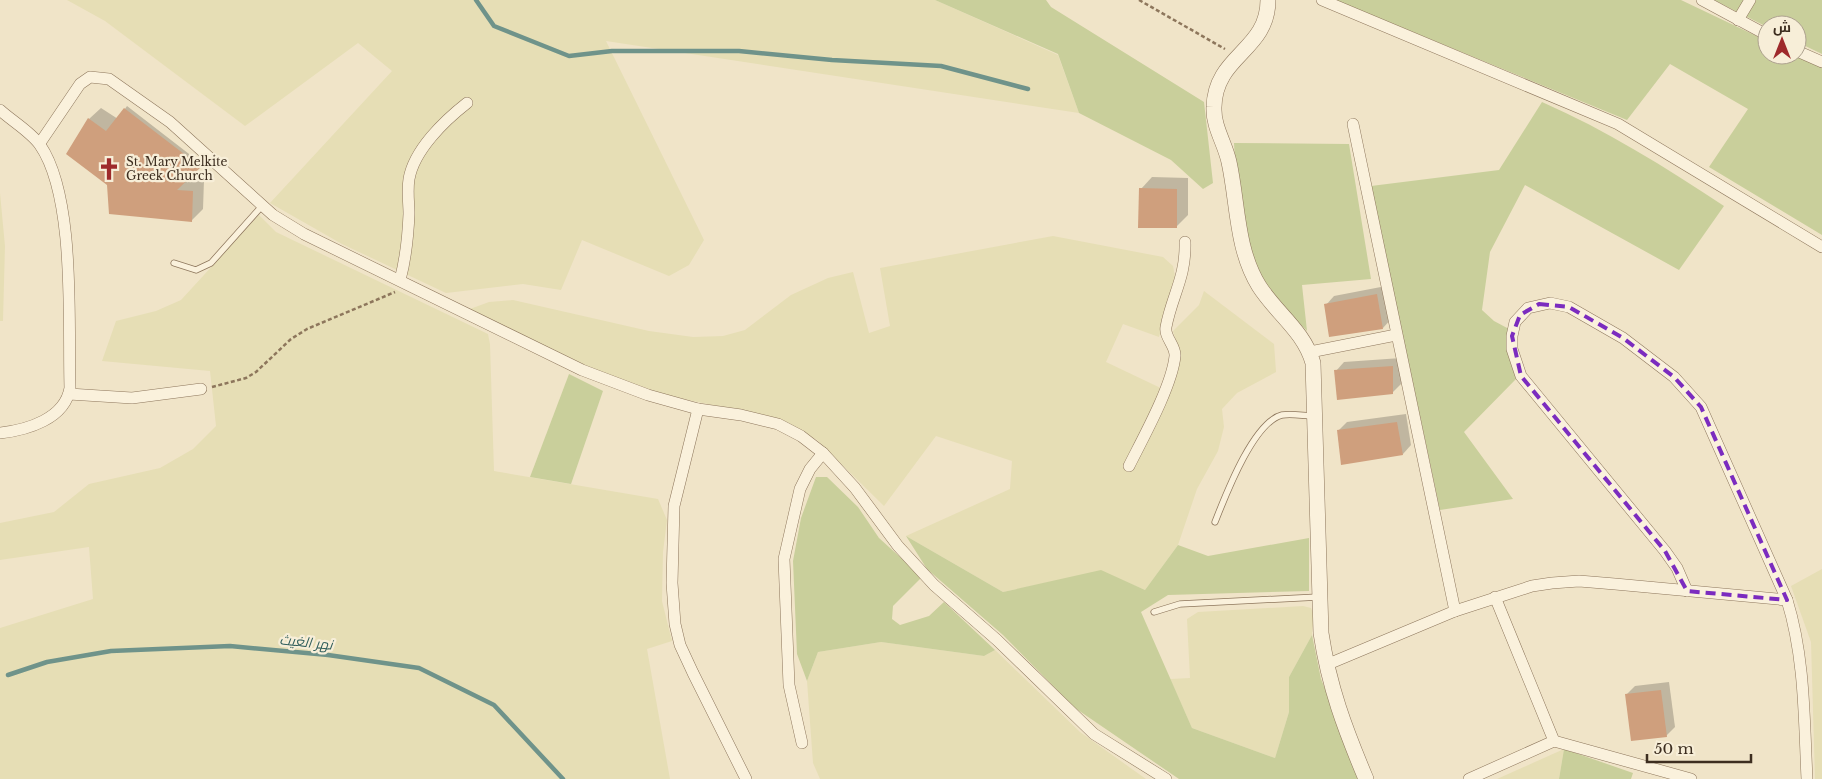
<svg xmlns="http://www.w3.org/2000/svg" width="1822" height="779" font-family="'Libre Baskerville',Cairo,serif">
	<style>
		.farmland { fill: #e6deb5 }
		.green { fill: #c9cf9b }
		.shadow { fill: #0003 }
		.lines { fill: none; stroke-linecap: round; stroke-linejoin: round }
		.stream { stroke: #6f938a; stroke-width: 4.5 }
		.building { fill: #cf9f7d }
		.service-casing { stroke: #8d765c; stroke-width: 7 }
		.minor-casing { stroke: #8d765c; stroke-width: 12 }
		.tertiary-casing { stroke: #8d765c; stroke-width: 16 }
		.path { stroke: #8d765c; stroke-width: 2.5; stroke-dasharray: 4 2.5; stroke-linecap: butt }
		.service { stroke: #faf1dc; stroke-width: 5.5 }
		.minor { stroke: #faf1dc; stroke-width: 11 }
		.tertiary { stroke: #faf1dc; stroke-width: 15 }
		.marked { fill: none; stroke: #7b2cbf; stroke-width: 4; stroke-dasharray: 10 6; stroke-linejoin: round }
		.labels { text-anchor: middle; stroke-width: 4.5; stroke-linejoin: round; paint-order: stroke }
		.poi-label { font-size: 12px; fill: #3d2e20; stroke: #f7eed8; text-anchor: start }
		.water-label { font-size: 14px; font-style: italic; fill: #2f5d5a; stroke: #f7eed8 }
	</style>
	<rect width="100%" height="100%" fill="#f0e4c8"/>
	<g class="farmland">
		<polygon points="67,0 935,0 1058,55 1079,113 606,41 704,240 689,265 669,276 582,240 561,290 523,284 446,293 342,244 270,203 392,71 358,43 245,126 105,21"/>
		<polygon points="0,193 5,246 3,321 0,321"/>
		<polygon points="259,215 276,232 488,334 490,344 494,471 658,499 667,520 663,552 662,601 672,641 647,649 670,779 0,779 0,628 93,599 89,547 0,560 0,523 54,512 89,484 160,468 193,449 216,426 210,371 102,361 116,321 156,311 181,300"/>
		<polygon points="1053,236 1163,257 1173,266 1175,276 1159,337 1123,324 1106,362 1167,391 1180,355 1173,331 1199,305 1204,291 1274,344 1276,372 1237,393 1222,409 1224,427 1218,451 1197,489 1178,545 1145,590 1101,571 1003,592 906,536 1010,489 1012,461 936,436 884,506 817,440 779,419 669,396 578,364 470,309 489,302 513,300 649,331 693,337 723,336 745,330 791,295 828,278 853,272 869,333 890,326 880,268"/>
		<polygon points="1822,569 1822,779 1815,779 1811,642 1791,586"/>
		<polygon points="1303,606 1311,608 1314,615 1312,635 1289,677 1289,712 1275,758 1192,728 1170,679 1190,678 1187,619 1198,612"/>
		<polygon points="881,642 984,656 995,650 1080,732 1146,779 820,779 813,763 807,681 818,652"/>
		<polygon points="1564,749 1559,779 1497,779"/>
	</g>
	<g class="green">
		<polygon points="935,0 1046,0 1051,7 1204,102 1213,183 1203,189 1171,160 1079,113 1058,54"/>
		<polygon points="1335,0 1681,0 1767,41 1767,55 1796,55 1822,67 1822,235 1709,167 1748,109 1670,64 1627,120"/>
		<polygon points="1714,0 1822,0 1822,54 1797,42 1797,25 1767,25 1767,27"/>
		<path d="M1542,102c64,28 123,65 182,104l-45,64 -154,-85 -35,67 -8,58 12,11 15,8 -3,16 10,34 -52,53 49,67 -73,11 -69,-324 128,-16z"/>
		<path d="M1234,143l115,1 22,135 -69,6 5,46c-15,-16 -37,-33 -46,-52 -17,-34 -25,-98 -27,-136z"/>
		<polygon points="569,374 603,391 571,484 530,477"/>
		<polygon points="816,477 827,477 858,507 879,538 922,577 893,606 892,619 900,625 929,616 944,602 995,650 984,656 881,642 818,652 807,681 797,654 793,561 801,518"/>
		<polygon points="906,536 1003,592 1101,570 1145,590 1178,545 1208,556 1309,538 1309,591 1168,595 1141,612 1192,728 1275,758 1289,712 1289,677 1312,635 1321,679 1362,779 1179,779 1075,708 1003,635 927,569"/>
		<polygon points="1564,749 1633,773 1631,779 1559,779"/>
	</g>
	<g class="shadow">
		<polygon points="127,106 202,164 187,179 204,180 203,209 191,221 108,184 89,119 101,108 118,119"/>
		<polygon points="1152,177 1188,178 1188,215 1176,227 1141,189"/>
		<polygon points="1386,286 1391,319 1383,328 1326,305 1334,296"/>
		<polygon points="1401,358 1401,384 1392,393 1336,371 1344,362"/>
		<polygon points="1406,414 1411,445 1403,454 1338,431 1347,422"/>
		<polygon points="1669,682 1675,727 1666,736 1626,695 1635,686"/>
	</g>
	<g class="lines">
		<g class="stream">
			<polyline points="476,0 494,26 569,56 612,51 739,51 832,60 941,66 1028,89"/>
			<polyline points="8,675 47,662 111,651 230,646 328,655 419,668 494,705 563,779"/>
		</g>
	</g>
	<g class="building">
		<polygon points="124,108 201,167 177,190 193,191 192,222 109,214 107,185 66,154 88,118 106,131"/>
		<polygon points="1139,188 1177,189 1177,228 1138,228"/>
		<polygon points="1377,294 1383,329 1329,337 1324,304"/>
		<polygon points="1393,366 1393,394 1337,400 1334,370"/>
		<polygon points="1397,422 1403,455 1341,465 1337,430"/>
		<polygon points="1661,690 1667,737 1631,741 1625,694"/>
	</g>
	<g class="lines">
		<defs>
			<g id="service">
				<polyline points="174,263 196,270 211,263 262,206"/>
				<path d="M1215,522c10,-25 38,-100 67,-107 10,-2 22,1 32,1"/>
				<polyline points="1154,612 1180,604 1318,597"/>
			</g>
			<g id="minor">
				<polyline points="1322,0 1618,124 1822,247"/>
				<polyline points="1702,0 1767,35"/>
				<polyline points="1738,20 1750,0"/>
				<polyline points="1797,51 1822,62"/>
				<path d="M0,110c12,11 31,22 40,35 36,52 28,179 30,243 -5,31 -43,42 -70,45"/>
				<polyline points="1353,124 1455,611"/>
				<polyline points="40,143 80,84 90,77 109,79 170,122 273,215 304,234 582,370 648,395 698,409 741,415 778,424 801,436 823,453 855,488 898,546 934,585 997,640 1094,734 1166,779"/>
				<path d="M400,280c6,-22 8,-43 9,-66 0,-11 -2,-23 0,-35 5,-29 35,-58 58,-76"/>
				<polyline points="1310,352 1396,335"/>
				<polyline points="69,394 132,398 201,389"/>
				<polyline points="698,409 674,506 672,583 675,624 680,645 693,673 746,779"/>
				<path d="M1129,466c14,-28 43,-80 46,-110 1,-10 -11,-19 -9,-29 6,-32 20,-49 19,-85"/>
				<path d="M1687,591l-10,-23 -12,-17 -144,-175 -9,-27v-13l3,-14 13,-14 22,-5 19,4 54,31 51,39 27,30 86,193c18,58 17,119 20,179"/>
				<polyline points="1495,597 1554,741"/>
				<polyline points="1326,665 1455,611 1532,586 1552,583 1579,581 1615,584 1787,600"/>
				<polyline points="802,743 789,685 784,559 800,489 810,469 823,453"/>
				<polyline points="1469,779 1554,741 1691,779"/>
			</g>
			<path id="tertiary" d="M1268,0c0,51 -53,55 -54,107 -1,20 11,36 15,55 9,41 7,87 30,124 17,27 45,45 54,77l8,270c8,54 24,96 45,146"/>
		</defs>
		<use href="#service" class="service-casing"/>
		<use href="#minor" class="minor-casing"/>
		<use href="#tertiary" class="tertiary-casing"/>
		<g class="path">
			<polyline points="1139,0 1225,49"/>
			<polyline points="212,387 246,378 256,372 291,339 307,329 395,292"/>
		</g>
		<use href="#service" class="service"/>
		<use href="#minor" class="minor"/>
		<use href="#tertiary" class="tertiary"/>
	</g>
	<path class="marked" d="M1539,304l30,3 54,31 51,39 27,30 86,193 -100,-9 -22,-40 -144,-175 -9,-40 8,-21z"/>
	<defs>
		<symbol id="church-bare" viewBox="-9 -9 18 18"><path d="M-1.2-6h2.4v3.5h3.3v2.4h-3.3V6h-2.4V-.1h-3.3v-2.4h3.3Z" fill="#9e2a2b" stroke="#f7eed8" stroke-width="2.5" paint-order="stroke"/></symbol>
	</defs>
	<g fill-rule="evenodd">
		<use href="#church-bare" x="93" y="153" width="32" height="32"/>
	</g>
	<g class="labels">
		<g class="poi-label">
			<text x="126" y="166">St. Mary Melkite<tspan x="126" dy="14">Greek Church</tspan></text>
		</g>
		<g class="water-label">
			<text transform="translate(306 642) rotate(6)" y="5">نهر الغيث</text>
		</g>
	</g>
	<g transform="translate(1782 40)"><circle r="24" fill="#f7eed8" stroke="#ada18e"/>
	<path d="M0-4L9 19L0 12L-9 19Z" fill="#9e2a2b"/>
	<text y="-8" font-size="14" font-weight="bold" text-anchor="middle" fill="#3d2e20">ش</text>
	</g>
	<path d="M1647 754v8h104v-8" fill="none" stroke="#3d2e20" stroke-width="2.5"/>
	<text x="1654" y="754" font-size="15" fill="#3d2e20" stroke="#f7eed8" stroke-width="4" paint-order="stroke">50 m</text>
</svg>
